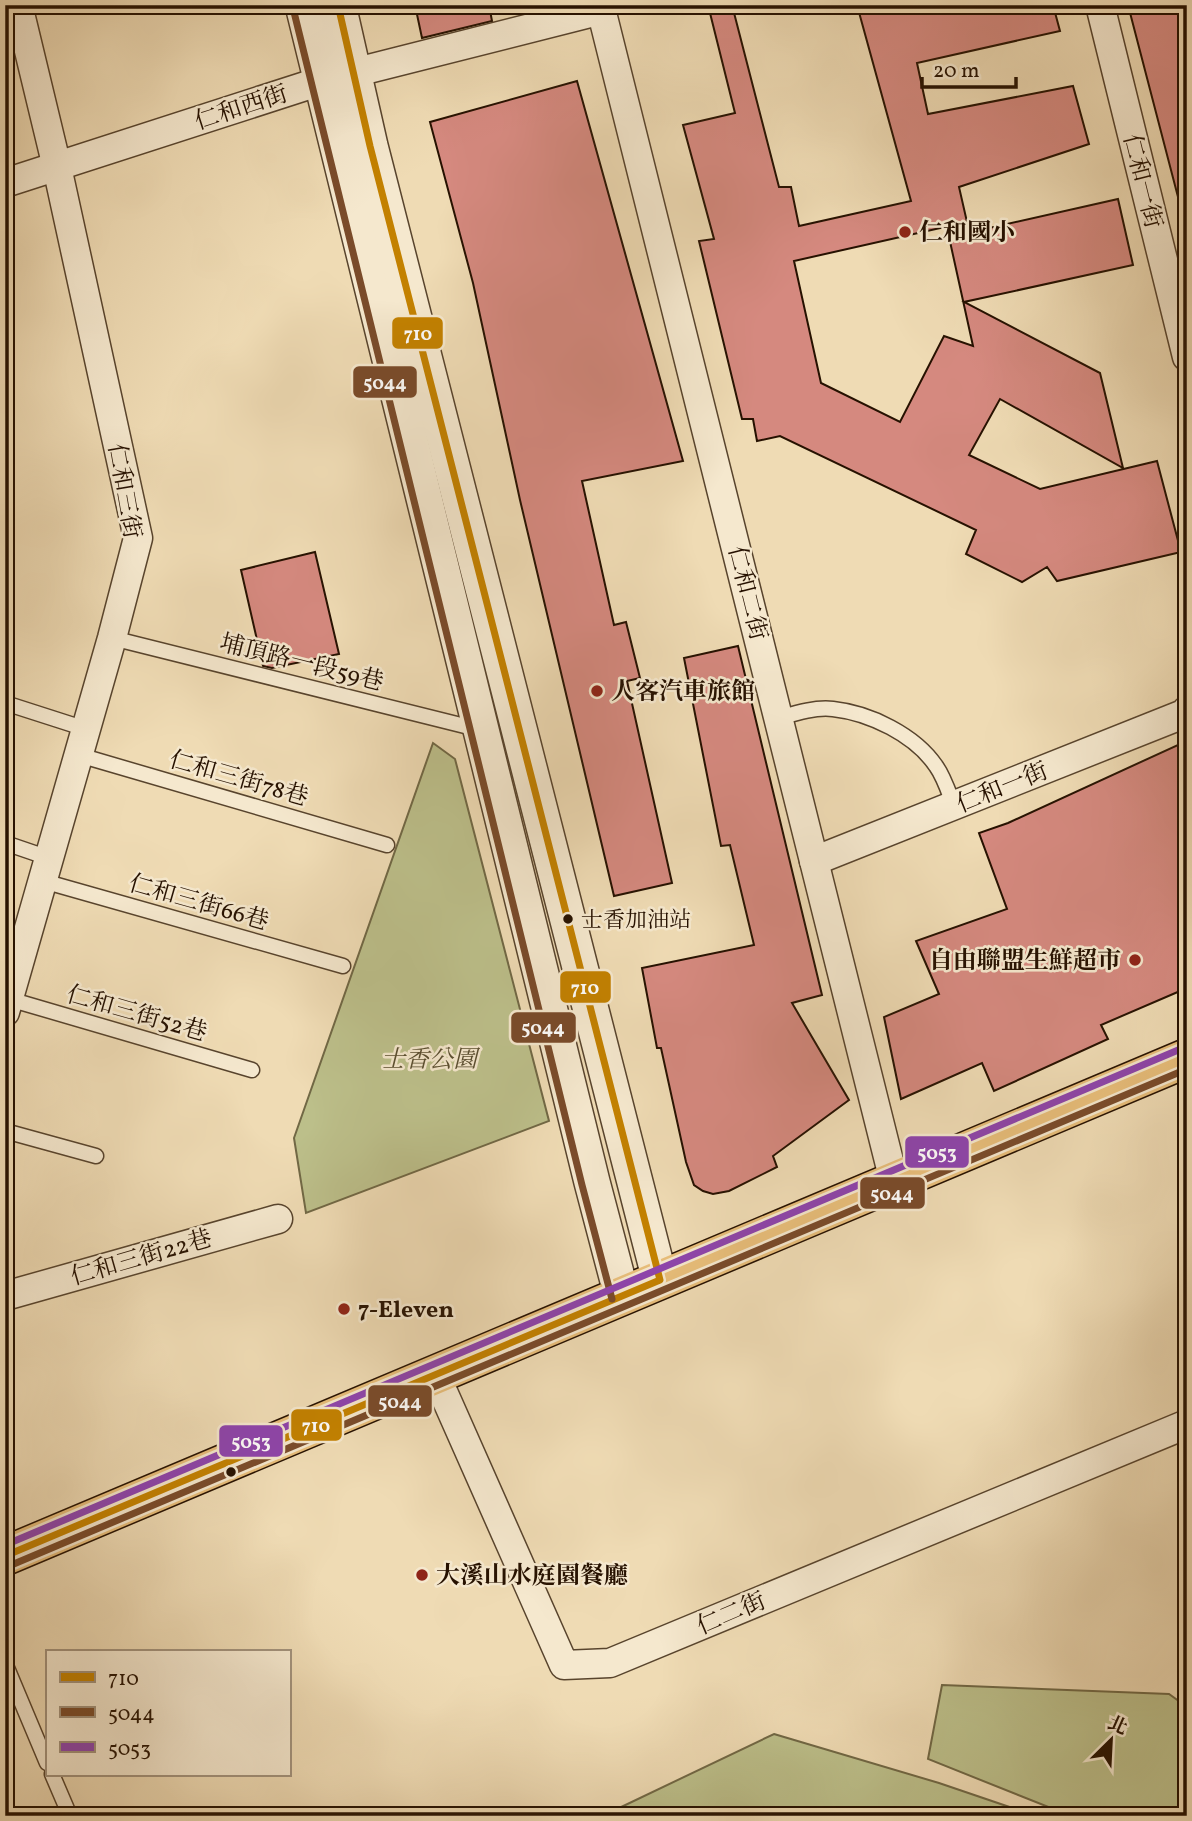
<svg xmlns="http://www.w3.org/2000/svg" width="1192" height="1821" font-family="Vollkorn,'Noto Serif TC',serif">
	<style>
		.green { fill: #bcbf8a; stroke: #716845; stroke-width: 2 }
		.building { fill: #d5897f; stroke: #261100; stroke-width: 2 }
		.lines { fill: none; stroke-linecap: round; stroke-linejoin: round }
		.service-casing { stroke: #58442d; stroke-width: 17 }
		.minor-casing { stroke: #58442d; stroke-width: 31 }
		.tertiary-casing { stroke: #58442d; stroke-width: 38 }
		.primary-casing { stroke: #261100; stroke-width: 41 }
		.service { stroke: #f5e8ce; stroke-width: 14 }
		.minor { stroke: #f5e8ce; stroke-width: 28 }
		.tertiary { stroke: #f5e8ce; stroke-width: 35 }
		.primary { stroke: #e8be7a; stroke-width: 38 }
		.bus-1-casing { stroke: #f5e8ce; stroke-width: 12 }
		.bus-2-casing { stroke: #f5e8ce; stroke-width: 12 }
		.bus-3-casing { stroke: #f5e8ce; stroke-width: 12 }
		.bus-1 { stroke: #c38100; stroke-width: 7 }
		.bus-2 { stroke: #7a4b2a; stroke-width: 7 }
		.bus-3 { stroke: #8e44ad; stroke-width: 7 }
		.poi-dot { fill: #8f2418; stroke: #f5e8ce; stroke-width: 2.5 }
		.bus-dot { fill: #261100; stroke: #f5e8ce; stroke-width: 2.5 }
		.labels { text-anchor: middle; stroke-width: 5; stroke-linejoin: round; paint-order: stroke }
		.bus-label { font-size: 22px; fill: #261100; stroke: #f5e8ce; text-anchor: start }
		.street-label { font-size: 24px; fill: #261100; stroke: #f5e8ce }
		.poi-label { font-size: 24px; font-weight: bold; fill: #261100; stroke: #f5e8ce; text-anchor: start }
		.park-label { font-size: 24px; font-style: italic; fill: #5a4e30; stroke: #f5e8ce }
		.line-badge { stroke: #f5e8ce; stroke-width: 2.5 }
		.badge-label { font-size: 19px; text-anchor: middle; font-weight: bold; fill: #fff }
	</style>
	<rect width="100%" height="100%" fill="#efdbb4"/>
	<filter id="stains"><feTurbulence type="fractalNoise" baseFrequency=".00286" numOctaves="4"/><feColorMatrix values="0 0 0 0 .2 0 0 0 0 .09 0 0 0 0 .02 0 0 0 .5 -.17"/></filter>
	<radialGradient id="worn" r=".72"><stop offset=".6" stop-color="#630" stop-opacity="0"/><stop offset="1" stop-color="#630" stop-opacity=".3"/></radialGradient>
	<g class="green">
		<polygon points="433,743 455,759 549,1121 306,1213 294,1138"/>
		<polygon points="942,1685 1169,1694 1187,1707 1187,1816 1071,1816 928,1759"/>
		<polygon points="774,1734 939,1783 1036,1816 616,1816 617,1809"/>
	</g>
	<g class="building">
		<polygon points="415,5 489,5 492,21 422,38"/>
		<polygon points="708,5 732,5 779,187 791,187 799,226 911,201 857,5 1053,5 1060,31 917,63 928,114 1073,86 1089,144 959,187 967,222 794,261 821,383 900,422 944,336 973,346 949,237 1118,199 1133,265 964,302 1100,373 1123,468 1000,399 969,455 1040,489 1157,461 1181,552 1057,581 1047,567 1022,582 966,554 976,530 780,436 757,441 753,419 742,419 699,241 714,239 683,125 735,113"/>
		<polygon points="1128,5 1187,5 1187,196 1178,197"/>
		<polygon points="577,81 683,461 582,481 614,625 626,622 640,678 627,681 672,883 614,896 520,500 473,283 430,122"/>
		<polygon points="315,552 339,654 272,668 263,666 241,570"/>
		<polygon points="738,646 822,995 792,1003 849,1100 773,1156 777,1167 729,1191 713,1194 703,1191 694,1185 686,1162 661,1048 657,1048 642,968 754,945 730,845 721,846 684,658"/>
		<polygon points="1180,744 1187,760 1187,988 1101,1025 1108,1039 994,1091 982,1063 901,1099 884,1017 939,994 916,941 1007,909 979,833 1008,823"/>
	</g>
	<g class="lines">
		<defs>
			<g id="service">
				<polyline points="112,638 481,730"/>
				<polyline points="5,703 86,729"/>
				<path d="M779,718c17,-5 36,-11 54,-9 37,4 82,26 103,57 8,11 13,27 18,40"/>
				<polyline points="79,755 387,845"/>
				<polyline points="5,843 49,858"/>
				<polyline points="43,881 343,966"/>
				<polyline points="9,999 252,1070"/>
				<polyline points="5,1131 96,1156"/>
				<polyline points="5,1663 47,1763"/>
				<polyline points="52,1774 70,1816"/>
			</g>
			<g id="minor">
				<polyline points="600,5 894,1181"/>
				<polyline points="1100,5 1187,357"/>
				<polyline points="5,183 321,81 602,10"/>
				<polyline points="814,861 1186,713 1187,710"/>
				<polyline points="5,1012 112,638 138,538 57,167 18,5"/>
				<polyline points="5,1296 278,1219"/>
				<polyline points="436,1376 564,1665 610,1663 1187,1424"/>
			</g>
			<g id="tertiary">
				<polyline points="303,5 592,1182 622,1296"/>
				<polyline points="338,5 370,146 660,1280"/>
			</g>
			<polyline id="primary" points="5,1556 1187,1058"/>
		</defs>
		<use href="#service" class="service-casing"/>
		<use href="#minor" class="minor-casing"/>
		<use href="#tertiary" class="tertiary-casing"/>
		<use href="#primary" class="primary-casing"/>
		<use href="#service" class="service"/>
		<use href="#minor" class="minor"/>
		<use href="#tertiary" class="tertiary"/>
		<use href="#primary" class="primary"/>
		<defs>
			<polyline id="bus-1" points="5,1556 660,1280 370,146 338,5"/>
			<g id="bus-2">
				<polyline points="293,8 582,1185 612,1299"/>
				<polyline points="9,1566 1187,1069"/>
			</g>
			<polyline id="bus-3" points="5,1545 1183,1048"/>
		</defs>
		<use href="#bus-1" class="bus-1-casing"/>
		<use href="#bus-2" class="bus-2-casing"/>
		<use href="#bus-3" class="bus-3-casing"/>
		<use href="#bus-1" class="bus-1"/>
		<use href="#bus-2" class="bus-2"/>
		<use href="#bus-3" class="bus-3"/>
	</g>
	<g class="poi-dot">
		<circle cx="905" cy="232" r="7"/>
		<circle cx="597" cy="691" r="7"/>
		<circle cx="1135" cy="960" r="7"/>
		<circle cx="344" cy="1309" r="7"/>
		<circle cx="422" cy="1575" r="7"/>
	</g>
	<g class="bus-dot">
		<circle cx="568" cy="919" r="6"/>
		<circle cx="231" cy="1472" r="6"/>
	</g>
	<g class="labels">
		<g class="bus-label">
			<text x="581" y="927">士香加油站</text>
		</g>
		<g class="street-label">
			<text transform="translate(241 107) rotate(-18)" y="8">仁和西街</text>
			<text transform="translate(1143 181) rotate(76)" y="8">仁和一街</text>
			<text transform="translate(125 491) rotate(80)" y="8">仁和三街</text>
			<text transform="translate(748 593) rotate(76)" y="8">仁和二街</text>
			<text transform="translate(302 662) rotate(14)" y="8">埔頂路一段59巷</text>
			<text transform="translate(239 778) rotate(16)" y="8">仁和三街78巷</text>
			<text transform="translate(1002 787) rotate(-22)" y="8">仁和一街</text>
			<text transform="translate(199 902) rotate(16)" y="8">仁和三街66巷</text>
			<text transform="translate(137 1013) rotate(16)" y="8">仁和三街52巷</text>
			<text transform="translate(141 1257) rotate(-16)" y="8">仁和三街22巷</text>
			<text transform="translate(731 1613) rotate(-23)" y="8">仁二街</text>
		</g>
		<g class="poi-label">
			<text x="919" y="240">仁和國小</text>
			<text x="611" y="699">人客汽車旅館</text>
			<text x="1121" y="968" text-anchor="end">自由聯盟生鮮超市</text>
			<text x="358" y="1317">7-Eleven</text>
			<text x="436" y="1583">大溪山水庭園餐廳</text>
		</g>
		<g class="park-label">
			<text x="429" y="1067">士香公園</text>
		</g>
	</g>
	<g class="line-badge">
		<rect x="391" y="316" width="53" height="34" rx="7" fill="#c38100"/>
		<rect x="352" y="365" width="66" height="34" rx="7" fill="#7a4b2a"/>
		<rect x="559" y="970" width="53" height="34" rx="7" fill="#c38100"/>
		<rect x="510" y="1011" width="67" height="33" rx="7" fill="#7a4b2a"/>
		<rect x="904" y="1135" width="66" height="34" rx="7" fill="#8e44ad"/>
		<rect x="859" y="1176" width="67" height="34" rx="7" fill="#7a4b2a"/>
		<rect x="367" y="1384" width="66" height="34" rx="7" fill="#7a4b2a"/>
		<rect x="290" y="1408" width="53" height="34" rx="7" fill="#c38100"/>
		<rect x="218" y="1424" width="66" height="34" rx="7" fill="#8e44ad"/>
	</g>
	<g class="badge-label">
		<text x="418" y="340">710</text>
		<text x="385" y="389">5044</text>
		<text x="585" y="994">710</text>
		<text x="543" y="1034">5044</text>
		<text x="937" y="1159">5053</text>
		<text x="892" y="1200">5044</text>
		<text x="400" y="1408">5044</text>
		<text x="316" y="1432">710</text>
		<text x="251" y="1448">5053</text>
	</g>
	<rect width="1192" height="1821" fill="none" stroke="#efdbb4" stroke-width="28"/>
	<rect x="7" y="7" width="1178" height="1807" fill="none" stroke="#261100" stroke-width="3.5"/>
	<rect x="14" y="14" width="1164" height="1793" fill="none" stroke="#261100" stroke-width="2"/>
	<rect x="46" y="1650" width="245" height="126" fill="#f5e8ce" stroke="#a2927c" stroke-width="2"/>
	<rect x="60" y="1672" width="35" height="10" fill="#c38100" stroke="#a2927c" stroke-width="2"/>
	<text x="108" y="1685" font-size="21" fill="#261100">710</text>
	<rect x="60" y="1707" width="35" height="10" fill="#7a4b2a" stroke="#a2927c" stroke-width="2"/>
	<text x="108" y="1720" font-size="21" fill="#261100">5044</text>
	<rect x="60" y="1742" width="35" height="10" fill="#8e44ad" stroke="#a2927c" stroke-width="2"/>
	<text x="108" y="1755" font-size="21" fill="#261100">5053</text>
	<g transform="translate(1111 1740) rotate(24)" stroke="#f5e8ce" stroke-width="5" paint-order="stroke">
	<path d="M0-5L12 26L0 18L-12 26Z" fill="#261100"/>
	<text y="-10" font-size="19" font-weight="bold" text-anchor="middle" fill="#261100">北</text>
	</g>
	<path d="M922 77v10h94v-10" fill="none" stroke="#261100" stroke-width="3.5"/>
	<text x="933" y="77" font-size="21" fill="#261100" stroke="#f5e8ce" stroke-width="5" paint-order="stroke">20 m</text>
	<rect width="100%" height="100%" filter="url(#stains)"/>
	<rect width="100%" height="100%" fill="url(#worn)"/>
</svg>
